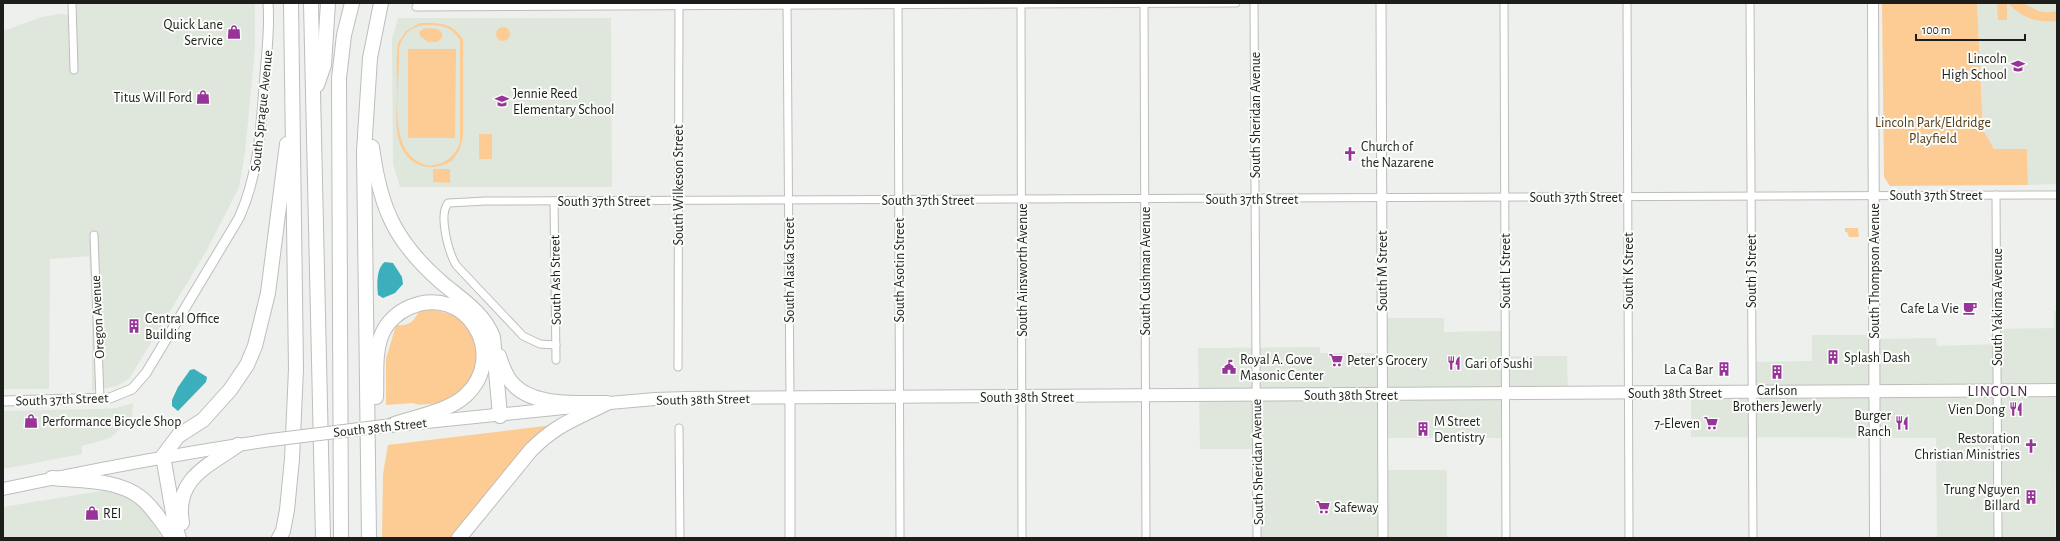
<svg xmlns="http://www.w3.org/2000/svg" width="2060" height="541" font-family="'Alegreya Sans',sans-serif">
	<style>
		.built { fill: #dfe6dc }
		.green { fill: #fdcc95; fill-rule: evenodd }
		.water { fill: #3bafbb }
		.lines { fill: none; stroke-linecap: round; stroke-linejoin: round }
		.minor-casing { stroke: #bcbebb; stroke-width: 9 }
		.tertiary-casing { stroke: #bcbebb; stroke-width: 11 }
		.secondary-casing { stroke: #bcbebb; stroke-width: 12 }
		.primary-casing { stroke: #bcbebb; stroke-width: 14 }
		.motorway-casing { stroke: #bcbebb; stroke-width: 16 }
		.minor { stroke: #fff; stroke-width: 7 }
		.tertiary { stroke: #fff; stroke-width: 9 }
		.secondary { stroke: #fff; stroke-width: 10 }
		.primary { stroke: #fff; stroke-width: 12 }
		.motorway { stroke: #fff; stroke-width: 14 }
		.primary-bridge-casing { stroke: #bcbebb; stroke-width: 14; stroke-linecap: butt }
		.primary-bridge { stroke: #fff; stroke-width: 12 }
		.labels { text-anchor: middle; stroke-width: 4; stroke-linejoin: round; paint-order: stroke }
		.poi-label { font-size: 14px; fill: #1d1e1c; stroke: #fbfdfa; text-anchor: start }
		.street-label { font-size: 14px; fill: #1d1e1c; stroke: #fbfdfa }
		.park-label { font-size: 14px; fill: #543815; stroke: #fbfdfa }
		.neighbourhood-label { font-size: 15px; letter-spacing: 1px; fill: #512152; stroke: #fbfdfa }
	</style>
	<rect width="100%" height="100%" fill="#edf0ec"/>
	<g class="built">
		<polygon points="76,3 255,3 255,48 245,152 239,187 207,250 129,379 117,386 92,391 92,296 89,256 50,259 49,389 3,389 3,31 42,17 59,14 77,16"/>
		<polygon points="1977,3 2057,3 2057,184 2028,185 2027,150 1993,149 1983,130"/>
		<polygon points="398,18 611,18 612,187 400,187 393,164 392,39"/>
		<polygon points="2054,311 2057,311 2055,538 1937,538 1936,438 1691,437 1691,393 1752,392 1752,362 1812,361 1812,335 1874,335 1874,339 1936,338 1937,346 1997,344 1997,329 2054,328"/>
		<polygon points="1382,318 1444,318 1444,332 1505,331 1505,356 1567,356 1568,393 1505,394 1505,438 1383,438 1383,470 1447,470 1447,538 1257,538 1256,449 1200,449 1198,348 1320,347 1320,353 1382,353"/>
		<polygon points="133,403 132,418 110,438 82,446 82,454 3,469 3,411 99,409 116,408"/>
		<polygon points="101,491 113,492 134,500 145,511 162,538 3,538 3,507"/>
	</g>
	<g class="green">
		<polygon points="1882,3 1977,3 1983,130 1994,149 2027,149 2028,185 1890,186 1884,177"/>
		<polygon points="1997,3 2007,3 2007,20 1998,20"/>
		<path d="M2008,3c4,0 10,-1 14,0 15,6 16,12 35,8v10c-19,2 -36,-3 -49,-18z"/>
		<path d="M420,23c19,0 33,-1 43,17v97l-3,12 -8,12c-12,6 -22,9 -35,3 -26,-15 -20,-47 -20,-72 0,-16 -1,-33 1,-49l8,-12zM425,25c16,0 26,1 35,15v103c-5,12 -13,20 -26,22 -6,1 -10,0 -15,-3 -33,-17 -18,-81 -20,-113 3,-14 12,-23 26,-24z"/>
		<circle cx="503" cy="34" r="7"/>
		<polygon points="425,28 438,29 442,33 442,38 437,42 428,42 420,36 419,32"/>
		<polygon points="408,49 456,49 455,138 408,138"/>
		<rect x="479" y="134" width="13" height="25"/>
		<polygon points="433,169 450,169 450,183 433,182"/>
		<polygon points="1845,228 1858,228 1859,237 1849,237 1847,232 1845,232"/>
		<path d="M432,309c11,3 26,6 34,14 2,3 4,8 5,11 16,33 -4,65 -40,70 -6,0 -12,2 -18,-1l-27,2v-46l10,-34c14,1 17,-3 23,-14z"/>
		<polygon points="553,425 530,443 495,483 451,538 382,538 383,474 388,445"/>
	</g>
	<g class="water">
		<path d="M385,262l8,1 9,14 1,7 -8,9 -12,5 -5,-3c-1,-10 -2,-27 7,-33z"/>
		<polygon points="194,369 207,377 206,382 178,411 172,406 172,400 178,387 190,370"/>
	</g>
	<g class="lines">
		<defs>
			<g id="minor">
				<polyline points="72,3 74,70"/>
				<polyline points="787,3 790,398"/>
				<polyline points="898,3 900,538"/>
				<polyline points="1021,3 1022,538"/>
				<polyline points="1144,3 1146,538"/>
				<polyline points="1254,3 1257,538"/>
				<polyline points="1504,3 1506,538"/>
				<polyline points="1627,3 1629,538"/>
				<polyline points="1750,3 1753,538"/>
				<polyline points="416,7 1236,3"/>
				<polyline points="1996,195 1998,538"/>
				<polyline points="554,201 556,360"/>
				<polyline points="94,235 100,399"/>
				<path d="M556,345l-16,-1 -17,-8 -67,-71c-7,-12 -18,-49 -8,-62l38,-2 1571,-6"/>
				<polyline points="678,367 679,3"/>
				<polyline points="679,428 680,538"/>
			</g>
			<g id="tertiary">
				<polyline points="1381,3 1383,538"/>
				<polyline points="790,398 790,538"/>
				<path d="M3,401l107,-3 22,-9 14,-16 93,-155c21,-47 22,-94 26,-144 2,-24 5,-47 3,-71"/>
			</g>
			<polyline id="secondary" points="1873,3 1875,538"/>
			<g id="primary">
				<polyline points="598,404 655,399 687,398 2057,390"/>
				<polyline points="407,424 574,407"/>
				<path d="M3,489c89,-19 178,-36 268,-49"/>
			</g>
			<g id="motorway">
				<polyline points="311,3 323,538"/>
				<polyline points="317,85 324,65 328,3"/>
				<path d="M372,147c8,60 22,94 69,135 20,17 42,30 52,55l7,79"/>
				<path d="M499,356c3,10 8,23 16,30 20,20 64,17 90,17"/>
				<path d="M376,397c1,-21 -2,-44 6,-63 5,-12 16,-22 28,-27 56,-24 100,48 55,89 -18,16 -51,21 -73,29"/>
				<path d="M52,478c28,3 65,1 88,19 13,10 23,27 33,41"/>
				<path d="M182,523c-8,-44 26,-57 56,-78"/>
				<polyline points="179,538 176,530 163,456 178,436 203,420 230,390 247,365 255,346 268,293 287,144"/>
				<polyline points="279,538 283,531 287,510 292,459 296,369 291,3"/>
				<polyline points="341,538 339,78 344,35 352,3"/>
				<polyline points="369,538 364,151 370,58 381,3"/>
				<path d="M459,538l72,-88c26,-26 44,-31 76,-47"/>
			</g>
		</defs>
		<use href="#minor" class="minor-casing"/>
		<use href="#tertiary" class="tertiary-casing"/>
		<use href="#secondary" class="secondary-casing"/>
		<use href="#primary" class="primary-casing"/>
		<use href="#motorway" class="motorway-casing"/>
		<use href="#minor" class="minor"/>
		<use href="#tertiary" class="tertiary"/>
		<use href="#secondary" class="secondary"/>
		<use href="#primary" class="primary"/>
		<use href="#motorway" class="motorway"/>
		<defs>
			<polyline id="primary-bridge" points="271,440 392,425"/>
		</defs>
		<use href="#primary-bridge" class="primary-bridge-casing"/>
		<use href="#primary-bridge" class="primary-bridge"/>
	</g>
	<defs>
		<symbol id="shop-bare" viewBox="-9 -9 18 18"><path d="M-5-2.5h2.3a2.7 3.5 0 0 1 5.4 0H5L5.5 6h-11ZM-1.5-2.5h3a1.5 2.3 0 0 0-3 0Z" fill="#973399" stroke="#fbfdfa" stroke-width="2.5" paint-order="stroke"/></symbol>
		<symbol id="school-bare" viewBox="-9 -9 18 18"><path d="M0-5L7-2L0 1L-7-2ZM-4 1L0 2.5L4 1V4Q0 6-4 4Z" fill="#973399" stroke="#fbfdfa" stroke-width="2.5" paint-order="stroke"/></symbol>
		<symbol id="church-bare" viewBox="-9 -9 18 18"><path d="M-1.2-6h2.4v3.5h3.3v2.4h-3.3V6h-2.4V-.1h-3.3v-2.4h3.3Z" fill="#973399" stroke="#fbfdfa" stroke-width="2.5" paint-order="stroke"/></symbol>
		<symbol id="cafe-bare" viewBox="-9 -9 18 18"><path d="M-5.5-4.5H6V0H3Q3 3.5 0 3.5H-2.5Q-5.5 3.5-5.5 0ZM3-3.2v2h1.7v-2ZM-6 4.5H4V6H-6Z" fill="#973399" stroke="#fbfdfa" stroke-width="2.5" paint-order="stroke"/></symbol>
		<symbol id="building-bare" viewBox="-9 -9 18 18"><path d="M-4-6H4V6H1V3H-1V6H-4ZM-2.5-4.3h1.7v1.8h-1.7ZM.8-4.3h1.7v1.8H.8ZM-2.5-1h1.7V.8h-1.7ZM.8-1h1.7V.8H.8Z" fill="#973399" stroke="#fbfdfa" stroke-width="2.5" paint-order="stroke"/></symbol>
		<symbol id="supermarket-bare" viewBox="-9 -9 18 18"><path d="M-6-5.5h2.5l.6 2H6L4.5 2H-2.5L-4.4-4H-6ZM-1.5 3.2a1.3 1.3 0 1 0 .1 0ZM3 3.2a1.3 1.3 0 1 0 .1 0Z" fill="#973399" stroke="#fbfdfa" stroke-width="2.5" paint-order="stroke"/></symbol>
		<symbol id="restaurant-bare" viewBox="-9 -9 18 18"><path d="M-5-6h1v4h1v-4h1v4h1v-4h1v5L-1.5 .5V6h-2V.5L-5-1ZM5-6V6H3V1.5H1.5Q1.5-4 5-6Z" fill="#973399" stroke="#fbfdfa" stroke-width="2.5" paint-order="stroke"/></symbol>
		<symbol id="civic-bare" viewBox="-9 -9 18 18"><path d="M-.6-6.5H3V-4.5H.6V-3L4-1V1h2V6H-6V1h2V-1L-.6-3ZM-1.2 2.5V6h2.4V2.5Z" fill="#973399" stroke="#fbfdfa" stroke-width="2.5" paint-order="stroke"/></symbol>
	</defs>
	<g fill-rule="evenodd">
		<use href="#shop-bare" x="224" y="22" width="20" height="20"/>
		<use href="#school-bare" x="2008" y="56" width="20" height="20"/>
		<use href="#shop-bare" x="193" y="87" width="20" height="20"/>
		<use href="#school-bare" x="492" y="91" width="20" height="20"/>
		<use href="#church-bare" x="1340" y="144" width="20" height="20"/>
		<use href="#cafe-bare" x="1960" y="298" width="20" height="20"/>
		<use href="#building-bare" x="124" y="316" width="20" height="20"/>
		<use href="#building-bare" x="1823" y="347" width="20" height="20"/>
		<use href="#supermarket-bare" x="1326" y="350" width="20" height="20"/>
		<use href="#restaurant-bare" x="1444" y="353" width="20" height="20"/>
		<use href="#civic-bare" x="1219" y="357" width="20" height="20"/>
		<use href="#building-bare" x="1714" y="359" width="20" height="20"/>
		<use href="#building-bare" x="1767" y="362" width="20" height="20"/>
		<use href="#restaurant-bare" x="2006" y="399" width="20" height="20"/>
		<use href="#shop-bare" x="21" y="411" width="20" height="20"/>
		<use href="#supermarket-bare" x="1701" y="413" width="20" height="20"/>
		<use href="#restaurant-bare" x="1892" y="413" width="20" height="20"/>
		<use href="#building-bare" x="1413" y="419" width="20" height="20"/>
		<use href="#church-bare" x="2021" y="436" width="20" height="20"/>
		<use href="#building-bare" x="2021" y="487" width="20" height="20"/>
		<use href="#supermarket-bare" x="1313" y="497" width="20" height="20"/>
		<use href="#shop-bare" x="82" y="503" width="20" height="20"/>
	</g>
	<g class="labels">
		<g class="poi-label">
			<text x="223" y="29" text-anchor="end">Quick Lane<tspan x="223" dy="16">Service</tspan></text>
			<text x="2007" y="63" text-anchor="end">Lincoln<tspan x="2007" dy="16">High School</tspan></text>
			<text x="513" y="98">Jennie Reed<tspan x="513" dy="16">Elementary School</tspan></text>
			<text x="192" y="102" text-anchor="end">Titus Will Ford</text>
			<text x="1361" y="151">Church of<tspan x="1361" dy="16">the Nazarene</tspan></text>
			<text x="1959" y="313" text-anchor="end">Cafe La Vie</text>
			<text x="145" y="323">Central Office<tspan x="145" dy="16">Building</tspan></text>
			<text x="1844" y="362">Splash Dash</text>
			<text x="1240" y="364">Royal A. Gove<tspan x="1240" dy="16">Masonic Center</tspan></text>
			<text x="1347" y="365">Peter's Grocery</text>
			<text x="1465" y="368">Gari of Sushi</text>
			<text x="1713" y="374" text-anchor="end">La Ca Bar</text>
			<text x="1777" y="395" text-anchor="middle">Carlson<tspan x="1777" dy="16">Brothers Jewerly</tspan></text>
			<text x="2005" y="414" text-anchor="end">Vien Dong</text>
			<text x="1891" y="420" text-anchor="end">Burger<tspan x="1891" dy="16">Ranch</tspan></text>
			<text x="42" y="426">Performance Bicycle Shop</text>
			<text x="1434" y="426">M Street<tspan x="1434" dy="16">Dentistry</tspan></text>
			<text x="1700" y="428" text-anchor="end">7-Eleven</text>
			<text x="2020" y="443" text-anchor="end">Restoration<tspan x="2020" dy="16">Christian Ministries</tspan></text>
			<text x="2020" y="494" text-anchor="end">Trung Nguyen<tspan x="2020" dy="16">Billard</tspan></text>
			<text x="1334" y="512">Safeway</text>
			<text x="103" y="518">REI</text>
		</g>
		<g class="street-label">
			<text transform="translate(261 111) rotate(-84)" y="5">South Sprague Avenue</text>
			<text transform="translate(1255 115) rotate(-90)" y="5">South Sheridan Avenue</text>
			<text transform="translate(678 185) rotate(-90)" y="5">South Wilkeson Street</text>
			<text x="1936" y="200">South 37th Street</text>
			<text x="1576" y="202">South 37th Street</text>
			<text x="1252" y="204">South 37th Street</text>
			<text x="928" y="205">South 37th Street</text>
			<text x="604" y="206">South 37th Street</text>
			<text transform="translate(789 270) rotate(-90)" y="5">South Alaska Street</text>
			<text transform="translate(899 270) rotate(-90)" y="5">South Asotin Street</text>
			<text transform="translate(1022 270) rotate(-90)" y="5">South Ainsworth Avenue</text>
			<text transform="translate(1145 271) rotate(-90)" y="5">South Cushman Avenue</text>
			<text transform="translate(1382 271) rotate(-90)" y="5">South M Street</text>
			<text transform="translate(1505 271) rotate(-90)" y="5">South L Street</text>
			<text transform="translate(1628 271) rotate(-90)" y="5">South K Street</text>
			<text transform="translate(1751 271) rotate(-90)" y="5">South J Street</text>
			<text transform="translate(1874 271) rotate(-90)" y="5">South Thompson Avenue</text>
			<text transform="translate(555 280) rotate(-91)" y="5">South Ash Street</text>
			<text transform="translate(1997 307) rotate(-90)" y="5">South Yakima Avenue</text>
			<text transform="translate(97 317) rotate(-93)" y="5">Oregon Avenue</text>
			<text x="1675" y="398">South 38th Street</text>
			<text x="1351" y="400">South 38th Street</text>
			<text x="1027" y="402">South 38th Street</text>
			<text transform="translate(62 399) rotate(-2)" y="5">South 37th Street</text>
			<text transform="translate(703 399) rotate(-1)" y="5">South 38th Street</text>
			<text transform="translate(380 427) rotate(-6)" y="5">South 38th Street</text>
			<text transform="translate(1257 462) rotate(-91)" y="5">South Sheridan Avenue</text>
		</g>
		<g class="park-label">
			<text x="1933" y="127">Lincoln Park/Eldridge<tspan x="1933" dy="16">Playfield</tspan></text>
		</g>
		<g class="neighbourhood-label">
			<text x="1998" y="396">LINCOLN</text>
		</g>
	</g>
	<rect width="2060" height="541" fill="none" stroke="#1d1e1c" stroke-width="8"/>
	<path d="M1916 34v6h109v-6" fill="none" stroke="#1d1e1c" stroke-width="2"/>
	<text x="1922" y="34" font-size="12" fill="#1d1e1c" stroke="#fbfdfa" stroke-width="3" paint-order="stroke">100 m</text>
</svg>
